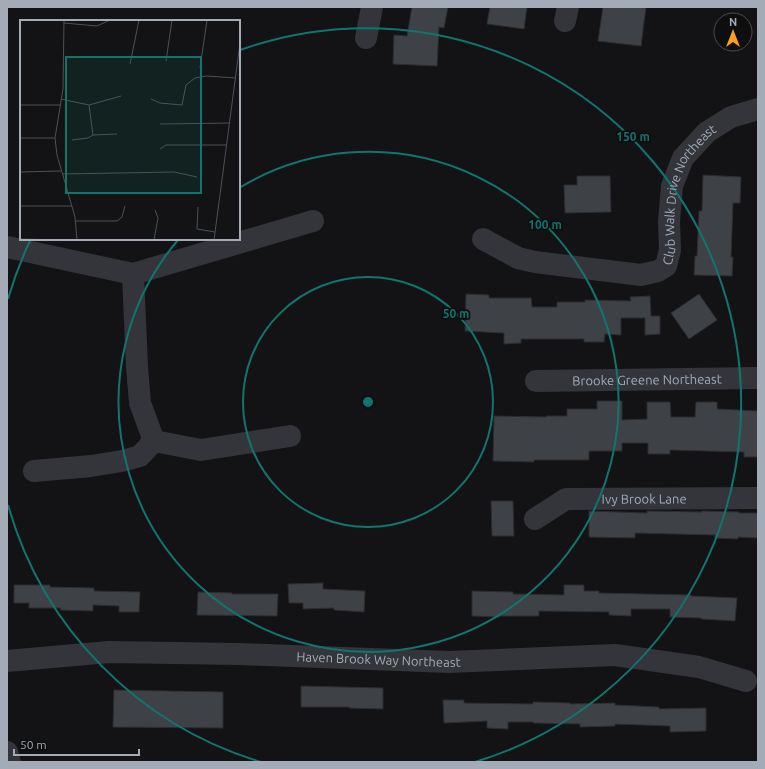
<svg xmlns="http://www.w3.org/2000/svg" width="765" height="769" font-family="Ubuntu,sans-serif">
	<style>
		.building { fill: #3e4145; stroke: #2c2d31 }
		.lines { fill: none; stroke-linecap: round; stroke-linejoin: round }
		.minor { stroke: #33353a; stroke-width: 22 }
		.ring { fill: none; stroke: #0f766e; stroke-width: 2 }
		.labels { text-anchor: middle; stroke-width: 3.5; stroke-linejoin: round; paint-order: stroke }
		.street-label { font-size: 13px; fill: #a3abb6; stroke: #0e0e0f }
		.inset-road { fill: none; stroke: #4d5055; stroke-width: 1 }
		.view { fill: #0f766e; fill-opacity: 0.15; stroke: #0f766e; stroke-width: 2 }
		.inset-edge { fill: none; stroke: #a3abb6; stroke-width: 2 }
		.centre { fill: #0f766e; stroke: #0e0e0f; stroke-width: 2 }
		.ring-label { font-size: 12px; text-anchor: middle; font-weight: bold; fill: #0f766e; stroke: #0e0e0f; stroke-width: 3.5; stroke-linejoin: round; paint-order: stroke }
	</style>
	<rect width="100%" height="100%" fill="#131315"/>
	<g class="building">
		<polygon points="412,7 448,7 444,28 439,27 437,66 393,64 394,35 407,36"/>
		<polygon points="490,7 527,7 524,29 487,24"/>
		<polygon points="603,7 646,7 641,46 598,41"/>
		<polygon points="703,175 741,177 740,203 733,203 731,257 733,257 732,276 694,275 695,256 697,256 699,211 702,211"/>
		<polygon points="577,176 610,176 611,212 565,213 564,185 577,185"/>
		<polygon points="466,294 489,295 489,298 531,298 532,307 557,307 557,302 585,302 585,300 631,301 630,297 650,296 651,316 660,316 660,334 645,335 645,318 621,318 621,335 605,334 604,342 584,342 584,339 521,339 521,343 504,344 504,333 465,331"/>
		<polygon points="699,294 717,320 689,339 671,313"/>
		<polygon points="597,401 622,401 622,420 647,419 647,402 670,402 671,417 695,417 696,402 717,402 717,409 758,411 758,457 744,457 744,452 670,450 670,454 648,454 648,443 622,443 622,451 589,451 589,460 534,460 534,462 493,461 494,416 546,417 546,416 567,416 567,409 597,409"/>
		<polygon points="491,501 513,501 514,536 492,536"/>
		<polygon points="589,511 647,513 647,511 702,512 702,511 739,512 739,513 758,513 758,538 738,537 738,539 715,538 715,535 635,533 635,538 589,537"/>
		<polygon points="323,583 323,589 365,591 364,612 334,610 334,608 303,609 303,603 289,603 288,584"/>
		<polygon points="14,585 50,585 50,587 94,588 94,591 140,592 139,612 119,612 119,606 93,605 93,611 60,610 61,608 29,608 29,603 14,603"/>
		<polygon points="564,585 584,585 584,591 599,591 599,593 691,595 691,596 737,598 735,621 701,619 701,618 670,617 670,609 631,609 631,616 609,615 609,612 539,611 539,616 500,616 500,617 472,616 472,591 513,592 513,594 564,595"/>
		<polygon points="198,592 232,593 232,594 278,594 277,616 197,615"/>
		<polygon points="301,686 383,688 383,709 349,708 349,707 301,707"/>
		<polygon points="114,690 223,692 223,728 113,727"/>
		<polygon points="443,700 464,700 464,703 533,704 533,702 570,703 570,704 615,703 615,705 659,707 659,709 706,708 706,731 670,732 670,726 615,724 615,726 580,727 580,724 533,723 533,722 508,722 508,729 487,728 487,721 444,723"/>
	</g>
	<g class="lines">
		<g class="minor">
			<polyline points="565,21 568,7"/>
			<polyline points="366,38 372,7"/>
			<path id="s1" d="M483,239l35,19 17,4 106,13 17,-4 8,-5 4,-16 -1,-29 3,-35 11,-28 24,-26 24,-15 27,-8"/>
			<polyline points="7,247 133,274 313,221"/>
			<polyline points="133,274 137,367 140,403 154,441 201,450 290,436"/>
			<path id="s2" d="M536,381l222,-3"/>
			<polyline points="34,471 91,466 122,461 140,456 154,441"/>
			<path id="s3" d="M535,519l31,-20 192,-1"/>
			<path id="s4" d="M7,661l102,-9 130,2 210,8 166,-7 84,12 47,14"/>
			<polyline points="7,752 10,762"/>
		</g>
	</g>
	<g class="ring">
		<circle cx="368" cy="402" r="125"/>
		<path d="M239 188A250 250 0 1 1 178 240"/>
		<path d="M261 762A375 375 0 0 1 8 505M8 299A375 375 0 0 1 30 241M240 50A375 375 0 1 1 475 762"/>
	</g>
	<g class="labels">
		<g class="street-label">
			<text dy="5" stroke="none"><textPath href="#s1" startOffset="269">Club Walk Drive Northeast</textPath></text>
			<text dy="5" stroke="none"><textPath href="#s2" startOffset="111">Brooke Greene Northeast</textPath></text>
			<text dy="5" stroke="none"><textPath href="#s3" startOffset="115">Ivy Brook Lane</textPath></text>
			<text dy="5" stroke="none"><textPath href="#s4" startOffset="372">Haven Brook Way Northeast</textPath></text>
		</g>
	</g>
	<g transform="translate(20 20)">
		<rect width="220" height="220" fill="#131315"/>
		<path class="inset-road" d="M44,0l-1,69 -8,49 2,17 18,62 2,23M44,3l33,3 13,-6M146,41l6,-41M110,44l9,-44M180,48l7,-48M41,79l28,6 32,-9M131,79l9,4 22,2 4,-20 9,-7 11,-2 30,2M0,85h40M69,85l4,30 24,-1M140,104l69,-1M0,118h35M52,120l16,-2 5,-3M140,129l6,-4h60M0,152l41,-1M42,154l112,-2 23,5M0,186h52M178,187l-1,22 18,3M56,201h41l5,-4 3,-11M0,219l43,1M134,220l4,-22 -3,-8M194,220l26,-197"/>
		<path class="view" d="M46,37h135v136h-135z"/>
		<rect width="220" height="220" class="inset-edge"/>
	</g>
	<circle cx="368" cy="402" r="6" class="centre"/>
	<g class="ring-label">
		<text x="633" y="141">150 m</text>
		<text x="545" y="229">100 m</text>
		<text x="456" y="318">50 m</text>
	</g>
	<rect width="765" height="769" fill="none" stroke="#a3abb6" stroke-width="16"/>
	<g transform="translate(733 32)"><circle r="19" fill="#0e0e0f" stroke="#4a4d52"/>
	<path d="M0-3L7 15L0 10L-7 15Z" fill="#ff9e20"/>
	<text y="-6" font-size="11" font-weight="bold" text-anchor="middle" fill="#a3abb6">N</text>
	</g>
	<path d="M14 749v6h125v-6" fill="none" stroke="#a3abb6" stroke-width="2"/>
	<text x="20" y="749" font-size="12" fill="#a3abb6" stroke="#0e0e0f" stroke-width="3" paint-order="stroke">50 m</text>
</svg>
